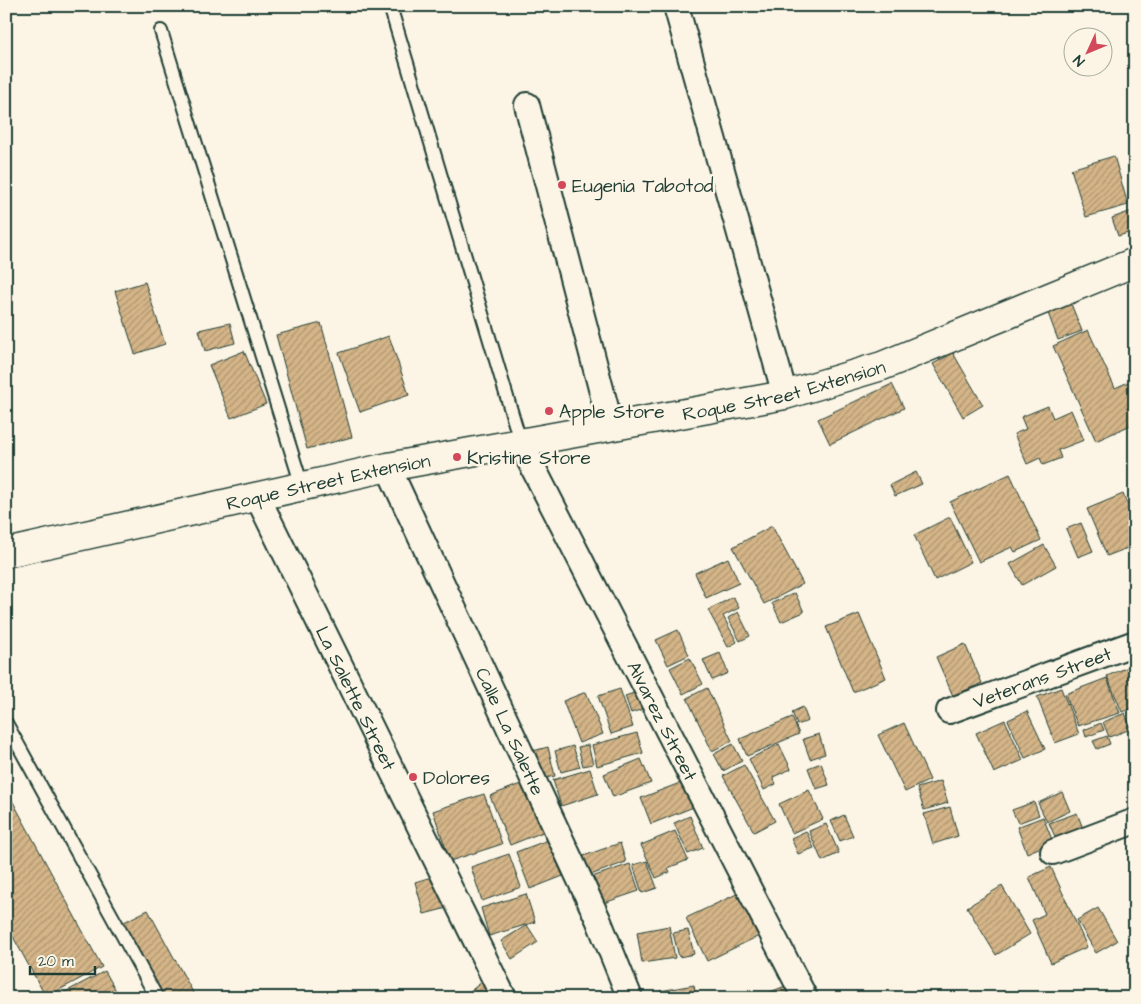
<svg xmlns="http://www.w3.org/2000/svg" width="1141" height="1004" font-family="'Architects Daughter',sans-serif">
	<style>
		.building { fill: url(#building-hatch); stroke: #1f3d34 }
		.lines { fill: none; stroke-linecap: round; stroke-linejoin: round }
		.lane-casing { stroke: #1f3d34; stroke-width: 16 }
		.street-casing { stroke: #1f3d34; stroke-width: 28 }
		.secondary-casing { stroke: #1f3d34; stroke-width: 31 }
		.lane { stroke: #fcf5e5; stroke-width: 12 }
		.street { stroke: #fcf5e5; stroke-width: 24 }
		.secondary { stroke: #fcf5e5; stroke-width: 28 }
		.poi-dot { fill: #d1495b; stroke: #fcf5e5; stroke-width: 2 }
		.labels { text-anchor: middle; stroke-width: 5; stroke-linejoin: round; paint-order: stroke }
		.poi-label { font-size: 19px; fill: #1f3d34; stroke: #fcf5e5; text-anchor: start }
		.street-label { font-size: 19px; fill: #1f3d34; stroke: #fcf5e5 }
	</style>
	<defs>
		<pattern id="building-hatch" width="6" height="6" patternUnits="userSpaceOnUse" patternTransform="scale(1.25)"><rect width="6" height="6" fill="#d5b588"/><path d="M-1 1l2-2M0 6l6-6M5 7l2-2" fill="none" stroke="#ac9470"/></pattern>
	</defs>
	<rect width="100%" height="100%" fill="#fcf5e5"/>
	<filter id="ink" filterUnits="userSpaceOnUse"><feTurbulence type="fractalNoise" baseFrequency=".02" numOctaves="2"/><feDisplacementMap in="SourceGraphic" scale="10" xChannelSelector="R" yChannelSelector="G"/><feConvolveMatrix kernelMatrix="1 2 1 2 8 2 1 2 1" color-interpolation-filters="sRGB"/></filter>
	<g filter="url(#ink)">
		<g class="building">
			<polygon points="1114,156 1128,205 1086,217 1071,169"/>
			<polygon points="1132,211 1135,231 1118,236 1112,218"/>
			<polygon points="145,282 165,344 135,354 115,291"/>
			<polygon points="1071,304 1082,331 1058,340 1048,313"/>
			<polygon points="230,323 235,343 205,351 199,330"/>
			<polygon points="321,323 352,437 307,449 276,335"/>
			<polygon points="1088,330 1115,388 1135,379 1135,423 1096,441 1053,346"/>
			<polygon points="389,336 409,395 360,412 339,353"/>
			<polygon points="244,351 266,404 231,418 209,365"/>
			<polygon points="953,353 983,405 963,417 933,364"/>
			<polygon points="892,384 904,408 830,444 818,419"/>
			<polygon points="1048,406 1053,418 1071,410 1084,440 1058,450 1061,458 1043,465 1040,458 1027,464 1014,434 1026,429 1021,417"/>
			<polygon points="916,472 922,484 895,496 890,485"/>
			<polygon points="1010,474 1041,540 1015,552 1012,547 979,562 950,502"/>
			<polygon points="1123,494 1135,521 1135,545 1107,556 1087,509"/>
			<polygon points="950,517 971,562 935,580 914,535"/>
			<polygon points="1081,523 1093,551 1078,557 1066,529"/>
			<polygon points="772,526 803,584 764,604 733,547"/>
			<polygon points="1044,545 1056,566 1022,585 1010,564"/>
			<polygon points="728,558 739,583 706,598 695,573"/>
			<polygon points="795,593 804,612 781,622 772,603"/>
			<polygon points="733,597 739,608 723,616 737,642 728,647 708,610"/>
			<polygon points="738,612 750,636 740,641 728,618"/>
			<polygon points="859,614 886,678 853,692 826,627"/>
			<polygon points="678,630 689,655 668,665 656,640"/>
			<polygon points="965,644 982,683 953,696 936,657"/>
			<polygon points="720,653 728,673 712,680 703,660"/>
			<polygon points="690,658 703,684 683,694 670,668"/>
			<polygon points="1133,665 1135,670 1135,707 1122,712 1107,676"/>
			<polygon points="1107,678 1120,713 1078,726 1065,694"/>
			<polygon points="707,688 732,741 712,751 687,698"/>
			<polygon points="1061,688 1079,734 1055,743 1037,697"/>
			<polygon points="620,689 633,727 611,734 598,696"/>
			<polygon points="586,692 603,734 579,743 563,701"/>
			<polygon points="637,692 643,709 631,713 625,696"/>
			<polygon points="803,707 808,721 797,725 792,712"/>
			<polygon points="1027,711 1045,749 1025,758 1008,720"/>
			<polygon points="1125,713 1131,729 1109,737 1103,722"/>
			<polygon points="792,717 799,734 747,756 740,739"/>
			<polygon points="1005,720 1023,760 994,773 976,733"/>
			<polygon points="904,723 930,780 905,792 878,735"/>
			<polygon points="1101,723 1104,730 1086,737 1084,730"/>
			<polygon points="637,733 643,753 597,766 592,745"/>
			<polygon points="819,734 825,754 810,759 803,739"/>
			<polygon points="1107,736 1110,744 1097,749 1093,741"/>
			<polygon points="733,744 742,761 723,771 714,754"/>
			<polygon points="779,744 791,769 773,777 776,784 764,790 749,759"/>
			<polygon points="588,745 593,764 583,766 578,747"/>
			<polygon points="573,746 580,767 561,772 555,751"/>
			<polygon points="548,747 555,776 540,779 533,751"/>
			<polygon points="641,759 651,783 613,797 604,774"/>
			<polygon points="821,763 829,785 816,789 808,768"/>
			<polygon points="744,765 775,821 754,832 723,776"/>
			<polygon points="590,769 598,794 561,806 553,780"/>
			<polygon points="685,781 696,806 651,824 641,798"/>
			<polygon points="941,781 948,803 924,810 917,788"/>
			<polygon points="523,783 543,832 510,845 490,796"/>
			<polygon points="6,789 102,967 46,997 6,924"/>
			<polygon points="809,790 823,819 792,833 779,804"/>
			<polygon points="1062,792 1070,811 1047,822 1038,803"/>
			<polygon points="484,794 502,844 450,861 433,811"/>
			<polygon points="1034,802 1039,815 1018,823 1012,810"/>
			<polygon points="950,807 958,836 933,844 924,814"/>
			<polygon points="1077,813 1084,831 1056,839 1049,823"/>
			<polygon points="844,815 853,836 840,841 831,821"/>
			<polygon points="690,816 703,848 688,854 674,823"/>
			<polygon points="1043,817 1053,842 1027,853 1017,827"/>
			<polygon points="826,824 839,853 822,861 809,831"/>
			<polygon points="675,831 688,860 668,868 670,872 656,878 641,845"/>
			<polygon points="806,831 814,848 798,854 791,838"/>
			<polygon points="548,840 563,876 530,889 516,852"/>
			<polygon points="620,843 626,862 585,877 578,858"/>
			<polygon points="509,854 521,887 482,901 471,867"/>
			<polygon points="647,861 657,888 642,893 633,865"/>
			<polygon points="630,864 639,891 595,906 586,879"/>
			<polygon points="1051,867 1087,947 1051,963 1032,920 1045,914 1029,877"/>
			<polygon points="438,875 447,908 424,914 415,882"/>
			<polygon points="1002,886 1030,934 996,955 967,907"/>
			<polygon points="741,892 761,935 707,961 686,918"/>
			<polygon points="526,894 535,922 489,936 481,908"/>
			<polygon points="1098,908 1117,941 1096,953 1077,920"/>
			<polygon points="148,910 196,998 163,998 122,923"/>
			<polygon points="527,925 538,942 512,959 501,941"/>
			<polygon points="669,926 675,958 642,963 637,932"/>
			<polygon points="688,930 694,954 679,957 673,933"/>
			<polygon points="105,971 120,998 54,998"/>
			<polygon points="486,979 497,998 461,998"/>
			<polygon points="793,983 799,998 755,998"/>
			<polygon points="694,985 696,998 662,998 660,991"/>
			<polygon points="897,992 898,998 870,998"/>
		</g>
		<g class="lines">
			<defs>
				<g id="lane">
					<polyline points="390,6 521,444"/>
					<polyline points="161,31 302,486"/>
					<polyline points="6,723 157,998"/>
				</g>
				<g id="street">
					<polyline points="676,6 785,395"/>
					<polyline points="527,105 611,427"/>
					<path id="s1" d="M521,444l284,554"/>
					<path id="s2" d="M388,467l210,452 32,79"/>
					<path id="s3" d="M257,496l247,502"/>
					<path id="s4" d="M949,711l186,-68"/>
					<polyline points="1053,852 1135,821"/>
				</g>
				<g id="secondary">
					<path id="s5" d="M6,553l382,-86 397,-72 97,-29 253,-104"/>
				</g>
			</defs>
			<use href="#lane" class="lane-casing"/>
			<use href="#street" class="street-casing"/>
			<use href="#secondary" class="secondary-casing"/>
			<use href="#lane" class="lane"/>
			<use href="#street" class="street"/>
			<use href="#secondary" class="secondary"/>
		</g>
	</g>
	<g class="poi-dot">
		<circle cx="562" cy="185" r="5"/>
		<circle cx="549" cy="411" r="5"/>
		<circle cx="457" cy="457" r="5"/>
		<circle cx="413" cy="777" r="5"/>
	</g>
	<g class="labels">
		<g class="poi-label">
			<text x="572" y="192">Eugenia Tabotod</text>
			<text x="559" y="418">Apple Store</text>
			<text x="467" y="464">Kristine Store</text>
			<text x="423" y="784">Dolores</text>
		</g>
		<g class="street-label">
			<text dy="7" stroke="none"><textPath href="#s5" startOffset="795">Roque Street Extension</textPath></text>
			<text dy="7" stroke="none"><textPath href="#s5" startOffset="330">Roque Street Extension</textPath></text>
			<text dy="7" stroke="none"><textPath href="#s4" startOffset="99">Veterans Street</textPath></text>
			<text dy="7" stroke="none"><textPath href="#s3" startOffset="225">La Salette Street</textPath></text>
			<text dy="7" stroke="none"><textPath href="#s1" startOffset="311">Alvarez Street</textPath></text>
			<text dy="7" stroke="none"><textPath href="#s2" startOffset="291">Calle La Salette</textPath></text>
		</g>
	</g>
	<rect width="1141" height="1004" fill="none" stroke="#fcf5e5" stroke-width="25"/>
	<rect x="12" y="12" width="1116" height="979" fill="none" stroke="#1f3d34" stroke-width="2" filter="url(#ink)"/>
	<g transform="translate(1088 52) rotate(226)"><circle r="24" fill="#fcf5e5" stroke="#a4ab9e"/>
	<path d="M0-4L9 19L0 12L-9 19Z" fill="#d1495b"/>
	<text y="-8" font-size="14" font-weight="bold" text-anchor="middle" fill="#1f3d34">N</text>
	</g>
	<path d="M30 966v8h65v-8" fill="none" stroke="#1f3d34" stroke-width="2.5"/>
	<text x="38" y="966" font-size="15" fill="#1f3d34" stroke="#fcf5e5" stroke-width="4" paint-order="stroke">20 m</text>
</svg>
